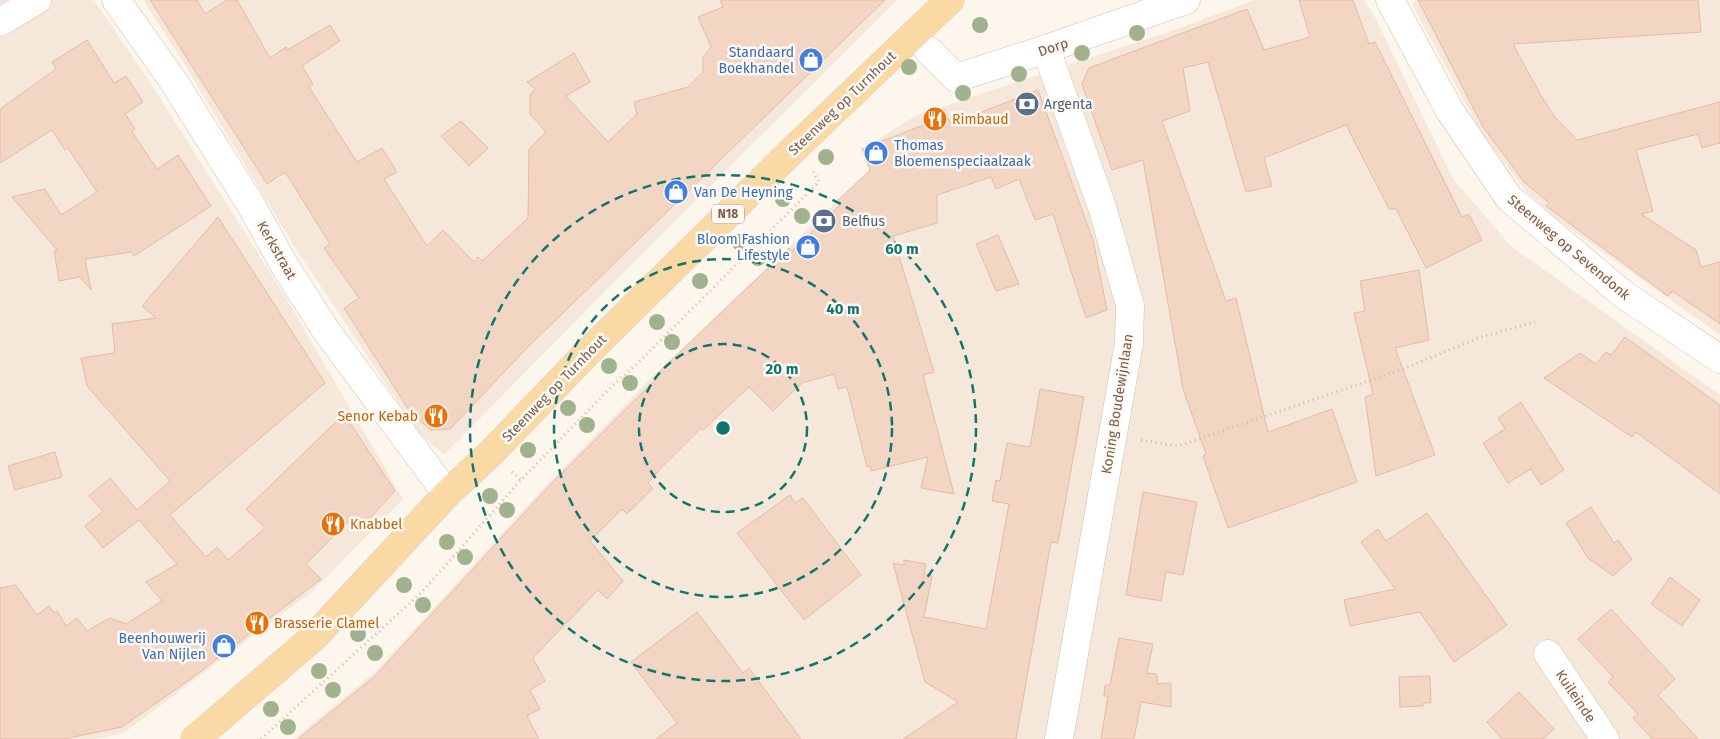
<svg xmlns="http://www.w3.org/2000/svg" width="1720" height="739" font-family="'Fira Sans',sans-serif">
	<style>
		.residential { fill: #f5e8da }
		.building { fill: #f3d5c3; stroke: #e6bba3 }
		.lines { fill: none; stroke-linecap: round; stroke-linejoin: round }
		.minor-casing { stroke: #d1beb0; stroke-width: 29 }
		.major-casing { stroke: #dad1cd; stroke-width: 29 }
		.path { stroke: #d9b8a5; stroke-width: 3; stroke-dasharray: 1 4; stroke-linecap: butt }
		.minor { stroke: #fff; stroke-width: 28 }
		.major { stroke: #fbd9a5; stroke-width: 28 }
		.tree { fill: #a0b28e }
		.ring { fill: none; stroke: #0f766e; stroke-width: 2.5; stroke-dasharray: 9 6 }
		.labels { text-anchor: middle; stroke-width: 5; stroke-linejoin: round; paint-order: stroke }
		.shield { fill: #fffaf3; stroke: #a28b7f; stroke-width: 1 }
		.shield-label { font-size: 12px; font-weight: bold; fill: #7a5c4d }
		.street-label { font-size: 14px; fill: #7a5c4d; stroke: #fffaf3 }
		.shop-label { font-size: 14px; fill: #366cbe; stroke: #fffaf3; text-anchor: end }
		.service-label { font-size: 14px; fill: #4e5e75; stroke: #fffaf3; text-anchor: start }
		.food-label { font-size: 14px; fill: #c56008; stroke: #fffaf3; text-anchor: start }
		.centre { fill: #0f766e; stroke: #fffaf3; stroke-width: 2.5 }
		.ring-label { font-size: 15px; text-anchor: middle; font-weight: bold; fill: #0f766e; stroke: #fffaf3; stroke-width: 5; stroke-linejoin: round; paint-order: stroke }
	</style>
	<rect width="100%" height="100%" fill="#fdf6ec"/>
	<g class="residential">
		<polygon points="0,0 94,0 151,84 282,291 403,499 313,591 124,733 96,739 0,739"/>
		<polygon points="143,0 897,0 610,286 444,455 417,431 294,246 180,57"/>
		<polygon points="1254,0 1364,0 1376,19 1453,179 1511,246 1720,395 1720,739 294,739 375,672 540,492 656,373 870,170 862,149 917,115 1177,29"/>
		<polygon points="1417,0 1720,0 1720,335 1555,218 1528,194 1481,132 1413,6"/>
	</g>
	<g class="building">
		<polygon points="150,0 197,0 205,14 227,0 237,0 270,58 286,47 287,50 330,25 340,41 302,66 313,84 309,87 357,162 382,148 397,172 384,179 427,246 443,230 474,262 478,257 482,261 528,218 529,149 546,132 530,114 530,95 535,89 527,82 574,53 590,82 566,96 608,142 637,114 634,102 688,87 703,72 703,57 711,47 698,17 723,7 720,0 885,0 528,347 450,429 431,430 410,412 344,308 359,298 324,248 330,244 285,172 267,184"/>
		<polygon points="1299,0 1353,0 1369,44 1375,42 1462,217 1469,214 1482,240 1426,268 1396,209 1389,209 1346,125 1264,158 1272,186 1246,192 1208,62 1183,68 1190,111 1162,121 1226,301 1236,298 1268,432 1332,409 1357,482 1228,528 1203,456 1206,454 1183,389 1143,160 1112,170 1082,84 1089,68 1247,9 1264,50 1310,37"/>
		<polygon points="1418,0 1698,0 1701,32 1513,44 1540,94 1554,116 1577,140 1720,102 1720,143 1702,148 1698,134 1636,150 1653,211 1641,214 1696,250 1701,267 1720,262 1720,324 1672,291 1668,296 1546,206 1549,203 1524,182 1483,127"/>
		<polygon points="87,40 114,83 126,76 143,102 125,114 135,129 132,132 157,169 178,155 211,206 134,256 131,252 85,259 91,290 80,277 59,281 54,251 58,251 12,197 45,189 61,215 97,192 68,148 65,150 52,130 0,163 0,109 56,69 52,62"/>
		<polygon points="1038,90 1093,240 1107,310 1086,318 1053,214 1035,220 1019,179 996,189 991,177 937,195 937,223 893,236 934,372 923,375 954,494 921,488 928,457 871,471 870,466 867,467 847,387 838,389 834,374 802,383 773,411 749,387 703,430 701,428 661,468 648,483 653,488 627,514 622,509 590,541 623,581 607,599 598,590 533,658 545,681 530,690 540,709 527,716 539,739 298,739 374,677 549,486 657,378 657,374 789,248 792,251 841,204 838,200 870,170 862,149 926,124 923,117 944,109 951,124"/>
		<polygon points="461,121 488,148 469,166 441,136"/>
		<polygon points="218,217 325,383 170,515 206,557 217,547 228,560 265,528 246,509 344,414 395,491 362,527 353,517 306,564 321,579 192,678 122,727 64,739 0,739 0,588 16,585 37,615 49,606 54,613 57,611 66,626 77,618 87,631 110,618 126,624 162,601 146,582 177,564 139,520 103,548 85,526 103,511 89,496 110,478 137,510 170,481 87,386 81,358 115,353 112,324 156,318 142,306"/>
		<polygon points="998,235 1019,284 996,291 976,244"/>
		<polygon points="1419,270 1429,340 1395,348 1435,455 1376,476 1365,397 1373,394 1354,313 1365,311 1360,281"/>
		<polygon points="1625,337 1720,405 1720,494 1636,432 1632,437 1544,378 1580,353 1596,364 1606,352 1611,355"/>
		<polygon points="1040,389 1084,397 1058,543 1051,542 1016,739 903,739 958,702 925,682 893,563 904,565 904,560 926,564 924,574 932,576 924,617 986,629 1009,504 992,501 996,480 1000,481 1007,443 1030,447"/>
		<polygon points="1521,402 1564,470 1541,485 1531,469 1508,483 1483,443 1505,429 1498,418"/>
		<polygon points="55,452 62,477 15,490 8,466"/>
		<polygon points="1143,492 1197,502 1183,575 1166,572 1161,601 1126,595"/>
		<polygon points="790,495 795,503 803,498 861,575 804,620 737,533"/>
		<polygon points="1591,507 1614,543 1618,540 1632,559 1613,576 1588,558 1566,523"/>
		<polygon points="1427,513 1507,625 1454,662 1420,612 1350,626 1344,600 1395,589 1361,542 1378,529 1386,541"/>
		<polygon points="1670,577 1700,600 1682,626 1651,604"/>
		<polygon points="1611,609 1675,679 1658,695 1698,739 1652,739 1633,718 1638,714 1608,682 1613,677 1578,639"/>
		<polygon points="697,612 743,673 749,668 801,739 656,739 677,723 631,662"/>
		<polygon points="1119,638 1153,644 1147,673 1157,674 1157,684 1171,683 1171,707 1141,702 1134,739 1101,739 1108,696 1104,696 1105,685 1110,685"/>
		<polygon points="1430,676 1431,703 1423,703 1423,706 1400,707 1399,677"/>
		<polygon points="1519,692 1554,729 1543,739 1502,739 1487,722"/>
	</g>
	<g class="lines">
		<defs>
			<g id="minor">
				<polyline points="116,0 174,82 251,205 283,263 325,329 447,494"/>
				<polyline points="1390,0 1450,111 1509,198 1624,295 1720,359"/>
				<polyline points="0,22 37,0"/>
				<polyline points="1046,49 1102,207 1130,305 1129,343 1059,739"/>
				<polyline points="928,50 956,78 1046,49 1186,0"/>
				<polyline points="1548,654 1605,739"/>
			</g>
			<polyline id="major" points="195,739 314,637 447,494 490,454 588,352 799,144 950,0"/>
		</defs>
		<use href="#minor" class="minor-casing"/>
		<use href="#major" class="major-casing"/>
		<g class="path">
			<polyline points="1141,440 1178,446 1403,369 1481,337 1535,322"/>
			<polyline points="512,472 521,480"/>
			<polyline points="261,739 421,593 521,480 612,386 639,362 819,182 812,169"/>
		</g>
		<use href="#minor" class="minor"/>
		<use href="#major" class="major"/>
	</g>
	<g class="tree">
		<circle cx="980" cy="25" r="8"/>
		<circle cx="1137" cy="33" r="8"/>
		<circle cx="1082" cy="53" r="8"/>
		<circle cx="909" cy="67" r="8"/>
		<circle cx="1019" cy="74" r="8"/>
		<circle cx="963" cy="93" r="8"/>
		<circle cx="826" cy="157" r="8"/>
		<circle cx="783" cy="199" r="8"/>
		<circle cx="802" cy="216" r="8"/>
		<circle cx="739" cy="242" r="8"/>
		<circle cx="758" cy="258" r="8"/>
		<circle cx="700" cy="281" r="8"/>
		<circle cx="657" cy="322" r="8"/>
		<circle cx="672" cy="342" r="8"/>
		<circle cx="609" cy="366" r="8"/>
		<circle cx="630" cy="383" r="8"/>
		<circle cx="568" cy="408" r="8"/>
		<circle cx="587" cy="425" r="8"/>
		<circle cx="528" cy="450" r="8"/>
		<circle cx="490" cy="496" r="8"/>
		<circle cx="507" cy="510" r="8"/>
		<circle cx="447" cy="542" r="8"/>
		<circle cx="465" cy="557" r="8"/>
		<circle cx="404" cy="585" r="8"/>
		<circle cx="423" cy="605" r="8"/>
		<circle cx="358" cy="634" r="8"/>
		<circle cx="375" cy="653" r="8"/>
		<circle cx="319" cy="671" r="8"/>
		<circle cx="333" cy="690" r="8"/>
		<circle cx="271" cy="709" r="8"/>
		<circle cx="288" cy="727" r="8"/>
	</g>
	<g class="ring">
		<circle cx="723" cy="428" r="84"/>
		<circle cx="723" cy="428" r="169"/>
		<circle cx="723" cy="428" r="253"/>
	</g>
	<defs>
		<symbol id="shop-disc" viewBox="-11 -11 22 22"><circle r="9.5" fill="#3f7fe0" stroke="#fffaf3"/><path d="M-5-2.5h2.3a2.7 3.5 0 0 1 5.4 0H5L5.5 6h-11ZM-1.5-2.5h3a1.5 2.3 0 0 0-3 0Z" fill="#fff"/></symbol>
		<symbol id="bank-disc" viewBox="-11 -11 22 22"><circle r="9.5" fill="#5c6f8a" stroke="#fffaf3"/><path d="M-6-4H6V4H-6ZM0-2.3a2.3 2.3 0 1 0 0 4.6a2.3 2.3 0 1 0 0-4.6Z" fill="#fff"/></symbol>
		<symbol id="restaurant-disc" viewBox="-11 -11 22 22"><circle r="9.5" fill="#e8710a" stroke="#fffaf3"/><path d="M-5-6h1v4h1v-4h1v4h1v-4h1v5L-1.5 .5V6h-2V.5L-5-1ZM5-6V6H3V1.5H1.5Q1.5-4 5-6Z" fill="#fff"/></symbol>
	</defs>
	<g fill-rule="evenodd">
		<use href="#shop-disc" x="797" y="46" width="28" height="28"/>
		<use href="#bank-disc" x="1013" y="90" width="28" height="28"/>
		<use href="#restaurant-disc" x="921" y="105" width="28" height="28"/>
		<use href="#shop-disc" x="862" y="139" width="28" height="28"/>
		<use href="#shop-disc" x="662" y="178" width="28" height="28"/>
		<use href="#bank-disc" x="810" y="207" width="28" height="28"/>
		<use href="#shop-disc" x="794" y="233" width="28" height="28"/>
		<use href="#restaurant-disc" x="422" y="402" width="28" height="28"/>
		<use href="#restaurant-disc" x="319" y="510" width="28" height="28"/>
		<use href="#restaurant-disc" x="243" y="609" width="28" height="28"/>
		<use href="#shop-disc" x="210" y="632" width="28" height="28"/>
	</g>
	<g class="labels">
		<rect class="shield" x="712" y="204.5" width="32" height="19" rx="4"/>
		<g class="shield-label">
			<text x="728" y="218">N18</text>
		</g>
		<g class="street-label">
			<text transform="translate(1053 47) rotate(-19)" y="5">Dorp</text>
			<text transform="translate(842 103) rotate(-44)" y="5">Steenweg op Turnhout</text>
			<text transform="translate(1569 247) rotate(40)" y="5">Steenweg op Sevendonk</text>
			<text transform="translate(277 250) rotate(60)" y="5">Kerkstraat</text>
			<text transform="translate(554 388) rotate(-46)" y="5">Steenweg op Turnhout</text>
			<text transform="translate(1117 404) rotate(-81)" y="5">Koning Boudewijnlaan</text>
			<text transform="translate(1576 696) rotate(56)" y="5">Kuileinde</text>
		</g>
		<g class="shop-label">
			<text x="794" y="57">Standaard<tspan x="794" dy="16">Boekhandel</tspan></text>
			<text x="894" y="150" text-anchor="start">Thomas<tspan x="894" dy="16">Bloemenspeciaalzaak</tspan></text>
			<text x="694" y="197" text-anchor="start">Van De Heyning</text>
			<text x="790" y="244">Bloom Fashion<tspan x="790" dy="16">Lifestyle</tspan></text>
			<text x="206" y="643">Beenhouwerij<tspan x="206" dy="16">Van Nijlen</tspan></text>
		</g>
		<g class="service-label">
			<text x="1044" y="109">Argenta</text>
			<text x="842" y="226">Belfius</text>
		</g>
		<g class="food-label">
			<text x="952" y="124">Rimbaud</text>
			<text x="418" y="421" text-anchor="end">Senor Kebab</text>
			<text x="350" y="529">Knabbel</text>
			<text x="274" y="628">Brasserie Clamel</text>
		</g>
	</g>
	<circle cx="723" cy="428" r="8" class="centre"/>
	<g class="ring-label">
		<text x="902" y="254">60 m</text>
		<text x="843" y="314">40 m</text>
		<text x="782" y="374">20 m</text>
	</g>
</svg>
